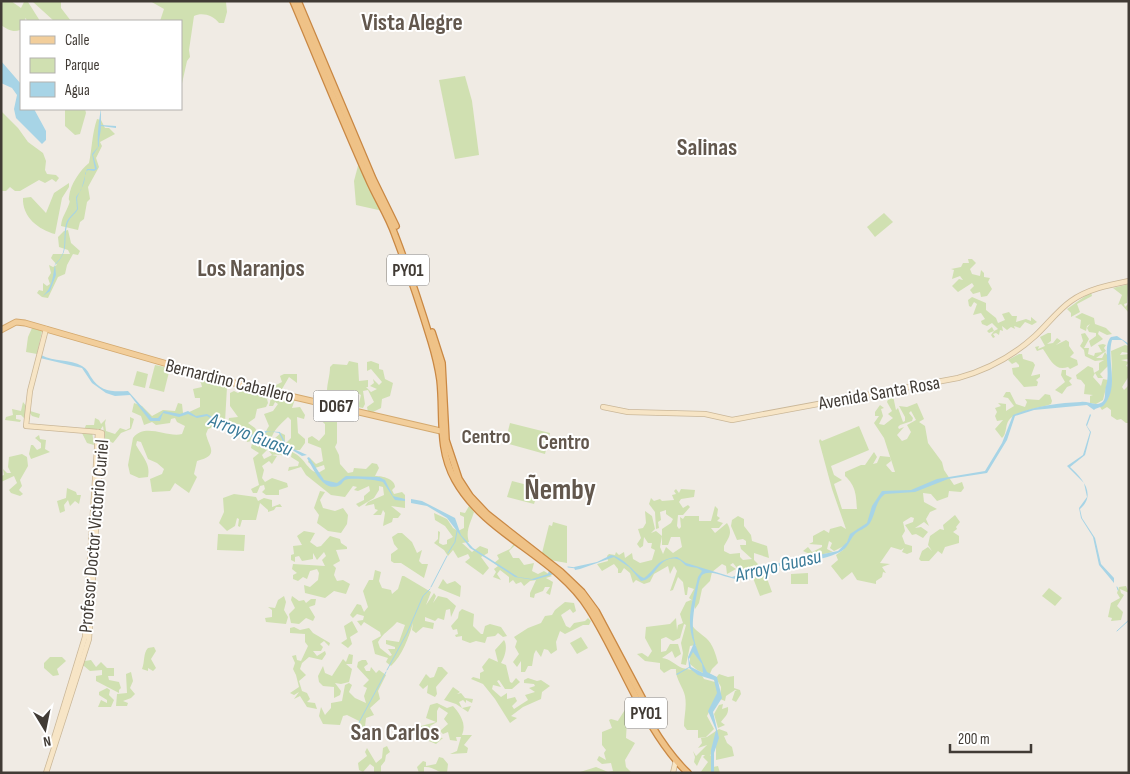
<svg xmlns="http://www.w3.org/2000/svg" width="1130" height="774" font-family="'Sofia Sans Condensed',sans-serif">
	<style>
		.green { fill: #d0e0b1; fill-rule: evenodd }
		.water { fill: #a7d4e6; fill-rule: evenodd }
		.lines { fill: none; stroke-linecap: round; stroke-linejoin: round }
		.stream { stroke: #a7d4e6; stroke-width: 1 }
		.secondary-casing { stroke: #cab798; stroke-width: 6 }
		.primary-casing { stroke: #d4a96e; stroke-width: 7 }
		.trunk-casing { stroke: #c98844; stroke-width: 8 }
		.secondary { stroke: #f7e5c6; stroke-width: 4.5 }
		.primary { stroke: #f2ce9b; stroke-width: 5 }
		.trunk { stroke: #efc287; stroke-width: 5.5 }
		.labels { text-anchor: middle; stroke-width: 4; stroke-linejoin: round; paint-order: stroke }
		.shield { fill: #fff; stroke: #7a7672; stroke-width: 1 }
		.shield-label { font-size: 18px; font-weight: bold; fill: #413b35 }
		.street-label { font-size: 19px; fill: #413b35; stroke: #fff }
		.water-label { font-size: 20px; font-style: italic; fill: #3a7b98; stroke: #fff }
		.neighbourhood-label { font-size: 20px; font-weight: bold; fill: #62574d; stroke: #fff }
		.quarter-label { font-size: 21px; font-weight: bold; fill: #62574d; stroke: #fff }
		.district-label { font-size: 24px; font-weight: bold; fill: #62574d; stroke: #fff }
		.town-label { font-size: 29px; font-weight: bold; fill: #62574d; stroke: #fff }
	</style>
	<rect width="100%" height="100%" fill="#f0ebe4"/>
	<g class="green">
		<path d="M1,1h10l10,7 3,-6h4l12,19h-12l-3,-3v3h-4l-1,9c-7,3 -13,-1 -19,-5z"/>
		<polygon points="32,1 61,1 61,8 71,21 54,21"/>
		<path d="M150,1l76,1 1,10 -3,11h-5c-6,-8 -17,-11 -25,-7l-5,34 1,7 -3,4 -6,27v-67h-21l4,-12z"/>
		<polygon points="465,76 472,101 479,155 455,159 439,80"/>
		<polygon points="65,109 85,109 86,113 80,134 75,135 65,126"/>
		<polygon points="1,111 18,128 28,142 43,153 46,161 45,170 47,174 56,175 59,178 56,182 52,179 45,183 39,180 20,191 15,191 10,187 6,191 1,191"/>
		<path d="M97,119l4,1 4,8h4l6,6 -15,8 2,4 -6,12 3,9 -11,20 2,12 -3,3 -3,17 -4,3 -2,8 -17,-4c1,-10 5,-13 8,-22 2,-5 -1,-2 0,-7 1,-12 11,-27 20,-34 3,-15 3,-29 8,-44z"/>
		<polygon points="359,162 383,211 356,205 354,181"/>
		<path d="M69,183v4l-7,11 -7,36c-16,-4 -33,-17 -32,-36l8,-1 15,16 8,-20z"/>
		<polygon points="884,213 893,222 875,237 867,227"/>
		<polygon points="68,230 71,243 80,251 78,255 73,254 67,265 65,274 58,277 48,298 42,297 37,293 39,290 43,291 43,283 47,286 50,284 48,278 51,273 49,265 53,267 57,265 51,258 53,254 70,254 68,250 59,247 58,237 64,231"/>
		<polygon points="968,259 972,259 976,263 970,269 972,274 980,276 981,270 984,273 984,277 990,278 988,282 992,289 987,296 981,297 980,292 973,294 970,290 974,286 972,283 958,292 952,286 959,279 963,280 960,276 952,279 954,270 951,269 961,267 963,263 969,263"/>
		<polygon points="1129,284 1127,303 1124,304 1125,307 1129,303 1129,313 1121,304 1118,305 1122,295 1113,288"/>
		<polygon points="1091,292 1092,296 1077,304 1080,312 1071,317 1071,313 1067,309"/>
		<polygon points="972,297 986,303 986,310 996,318 998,323 1005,320 1002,314 1009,312 1012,316 1017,316 1016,322 1026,319 1031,321 1031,317 1037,322 1032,325 1025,322 1020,328 1014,326 1015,329 1011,327 1007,330 1002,326 1003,331 1000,330 999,335 996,333 993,334 995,337 993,338 991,335 994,331 989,333 987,331 992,327 994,331 998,329 992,323 987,326 982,324 981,321 985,319 981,313 973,315 977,304 974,302 971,307 969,306 968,300"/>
		<polygon points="1082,313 1094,318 1095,324 1106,328 1112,334 1107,335 1099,331 1098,334 1103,339 1091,347 1089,341 1096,336 1096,333 1089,332 1087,328 1090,324 1087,326 1086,331 1080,328 1081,320 1075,317"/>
		<polygon points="32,328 42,331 37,354 26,352 28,337"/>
		<path d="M1048,333h3v8l-4,3 6,-1 4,-5 4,3 -5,4 10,-5 3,2v4l5,7 -4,4 7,3 1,5 -8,4 -2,-2c-13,5 -18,-8 -25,-18l-6,2 -2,-4 4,-1 -1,3 7,-3 -5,-9z"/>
		<polygon points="1085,333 1089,339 1084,348 1089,348 1088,354 1094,356 1095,353 1102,352 1098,345 1103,344 1106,345 1104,348 1106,351 1096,358 1102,358 1105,352 1107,355 1108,366 1100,374 1103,378 1098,378 1095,373 1093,377 1101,386 1103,379 1108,380 1103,400 1096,404 1090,403 1090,396 1093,395 1084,394 1085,385 1081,380 1077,379 1076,375 1088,366 1093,368 1094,373 1099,370 1099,363 1104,360 1095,361 1085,356 1084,350 1080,346 1083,341 1081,334"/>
		<path d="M1125,345l4,1v7l-7,-1 -2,3 9,-1v5l-8,1 8,2 -3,4 3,1v9l-7,11 2,3 5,-5v38h-3l-5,-4 -4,1 -6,-4v-6l-4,-3 -5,3 -2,-3c15,-7 12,-40 11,-56z"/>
		<polygon points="1019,354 1022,354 1023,359 1033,362 1035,365 1031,376 1040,374 1040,377 1036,380 1038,382 1037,386 1024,387 1013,374 1012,368 1019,367 1019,365 1016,362 1012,364 1008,360"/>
		<path d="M349,361l9,2 1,18 9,-1v7h-2l5,5 6,-3 -7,-3 4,-3 -1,-4 6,6 3,-3 -11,-13 -4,2v-9l4,-1 8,3v5l4,1 2,9 8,4 -3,13 -8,3 -1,9 -10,5 -3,-1 -1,-5 7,-5 -6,-12 -5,1 2,13 -2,4 -5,-1 3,-12 -4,-2c-3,6 -1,11 -10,12l-4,-2 5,-8 -1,-4 -11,13 -4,-2v-9l-5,-1c0,-9 3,-16 3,-25l3,-3 14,1z"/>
		<polygon points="155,365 170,368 164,392 149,388"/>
		<polygon points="1062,370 1066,370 1066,375 1072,378 1069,381 1072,385 1067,387 1062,394 1055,390 1065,382 1061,375"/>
		<polygon points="137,371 148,374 145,388 133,385"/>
		<path d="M198,373l11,6 4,-2 14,10 -2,35 -17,7 -2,5c3,14 14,21 -9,27l-3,13 3,3 -8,16 -14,-10 -5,8 -18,1 -2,-13 12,-5 2,-5 -7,-6 -9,-4 -7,-17 -4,-1 -1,4c6,11 15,19 12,32l-9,1 -9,-4 -2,-9 5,-27c12,-16 34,0 49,-4l3,-8 -8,-4 -2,-4 -4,1 -1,4 -14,2 -4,-3 -8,3 -3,-9 -9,-4 2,-9 8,3 10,10 11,-6 12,1 3,-8 4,1 1,9h4l13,-6v-9h-5l-2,-9 9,-2 -1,-4 -6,-7z"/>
		<polygon points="284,374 297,374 297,383 289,377 282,389 274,391 272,387 282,382 280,376"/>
		<path d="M245,388l50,11 -3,9 8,-1 5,8 -1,4 -7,-2 1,16 7,6v4l-5,7h-9l-2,5c-6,2 -11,-2 -17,0l-3,-4 12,-6 -6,-7 6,-5 4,2v9l6,-6v-18l-3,-3c-9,9 -18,15 -17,29l-9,9 2,4 8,-4 5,1 -5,8 -3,-3 -7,5 2,4 -2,8 3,4 7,-4 15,5 1,4 -9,3v5h-13l-4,-3 3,-3 -1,-4 -4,1 -3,7h-4l-2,-4 8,-4 -6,-27 6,-5 -8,-5 1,-5c12,-2 11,-8 17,-17l-5,-12 9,-3 5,-7 -3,-2 -2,4h-4l2,-8 -4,1 1,4 -2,4 -9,2 -2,9 -7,5 7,5 6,11 -14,3 -1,-5h-12l-7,-6 2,-13 9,-1 -8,-11v-13l4,-2 4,2z"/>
		<path d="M1006,392h4l6,12 9,3 2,-5 -2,-3 14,1 6,-6 5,1 2,6 -1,3c-10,4 -36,7 -42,16 -4,5 -2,14 -7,18l-7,-9 8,-9 -6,1 -2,-5 2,-4 -2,-4 6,-2 -3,-3 8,1v7l8,-5 -6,-8 -5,-1z"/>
		<path d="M893,396l3,14 2,-2 5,14 2,-1v-4l-6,-11 8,1 10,-4 7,16 -5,3 6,4 3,17 14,19 2,8 10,15 8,-3 2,6 -3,4 -12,-1 -1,6 -11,4 -6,-7 -8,-1 1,9 13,7 -7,3 -4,7 3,7 -5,-4 -9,6 6,-1 7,5 -5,6 -7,-4 -4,1 -7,-10 8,-3 1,-4 -3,-1 -8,5 2,9 -3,5 3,8 7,2v6l-5,2 -5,-2 2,-4 -3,2 -10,-3 -11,16 10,1 -8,3 4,6 -3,-1 -1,5 -6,4v3l-19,-4 -5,-8 -10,8 -11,-14 7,-6 -2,-5 7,-5 5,-10 -2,5 -12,6 -4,-3 2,-5 -3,-2 -2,8 6,3c-13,3 -19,5 -30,-1l5,-4 4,5 10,-5v-2l-13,-1 4,-2v-6l11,-6 5,3 1,-4 11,-3 5,3 -14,-40 -13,-48 1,-2 2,2 37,-15 10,24 -38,16 3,9 8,5 -8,4 8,25h15c-1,-14 -1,-23 -12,-33v-4l16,-7h4l9,-13 3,5 -4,7 4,-1 3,-7 10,1 1,4 -5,4 6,7h3l-11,-34 -10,-15 5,-7h-4v-4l5,-7 4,3 -3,1 2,7 -4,8 5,1 9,-7 -5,-4 4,-3 -5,-9 2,-5zM911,411l5,9 -9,5 4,7 -4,7 -5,2 -5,-6 7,-8 -5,2 -1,-2 2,-2 12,-4 1,-3 -4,-5z"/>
		<polygon points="23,402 30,411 40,414 39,418 32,416 30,413 30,419 26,420 21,415 16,415 16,419 21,420 20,422 5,420 6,417 13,415 12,409 21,411"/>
		<path d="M325,408l4,7 3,-2 5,1v29l-2,4 4,8 1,9 8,9 5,-1 1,-4 12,1 6,-6 5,1 2,4 -4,8c8,0 20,3 20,11l-3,3 2,4 8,-2 3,3v13l-14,-2 10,8 -3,4h-5l-1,4 -9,4 2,-13 -2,-3 -2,5h-8l5,-5 -3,-1 -1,-5 -9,2 3,-4 16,-7 -1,-8 -4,-1v4l-5,8 -15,9 -3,-3 8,-4v-4l6,-5 -1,-5 -11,5 -4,-1 3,-3 -4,-1 -8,11 -14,-2 -25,-20 -5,-8 -13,4 1,-4 9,-1 1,-4 -8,-5 1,-5c14,6 14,18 26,21l7,-4 -1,-4 -9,3 -7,-6 2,-4 6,6 7,-3 -2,-13 -13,-5v-5l4,-2 7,5 6,-7v-10l-7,-6 3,-8z"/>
		<polygon points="130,417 134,419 131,429 121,433 113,443 105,439 103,426 100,430 92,431 94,445 87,443 82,433 76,431 80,428 84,430 86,425 94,425 95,418 99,420 101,424 106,419 105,423 106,431 115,434 120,428 126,430 130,428"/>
		<polygon points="510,423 550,433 545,454 509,444 510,440 506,439"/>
		<polygon points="39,435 40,439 46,440 45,449 50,452 31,459 29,454 31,445 33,445 37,450 41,448 41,443 35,438"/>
		<polygon points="22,454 27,457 28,466 20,480 22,486 19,490 23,494 20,496 11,493 9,490 17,483 14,476 1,482 1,476 4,475 3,469 7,473 11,473 8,467 9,457"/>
		<polygon points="512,481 539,488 534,504 507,497"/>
		<polygon points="67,488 76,492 77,495 81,495 79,504 75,501 70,506 68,500 64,505 65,511 60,513 57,501 66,498"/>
		<path d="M676,489l3,4 2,-4 14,1 -1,7 -13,2 -2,3 4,6 5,-3 2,2 -7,8h-5l-1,11 2,3 2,-2 -1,-10 3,2 2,-3h14v5h12l4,-15 3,3 -1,7 3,2 -3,3 6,2 -4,5h-8l4,5 12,-10c6,10 2,14 -3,23v5l6,3 10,-1v4l3,3 9,-1 -11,-10 -1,-4h6v-4l-3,-2 -6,1 -6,-14 1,-6 6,-4 6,3v7l7,9 1,6 15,5 2,12 -15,-5v7l5,5 -10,5 -6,-1 -3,3 -7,-9 -3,2 6,4 -9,5 -1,-8 -4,-2 -10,8 -2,9 -8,8 -3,14 -4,6 -1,-4c-7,22 -2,21 12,33 7,6 10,17 12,25l-6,6 -3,7 -12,-6 -7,-6v-11l6,-4v-4l-6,1 -4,19 -5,-1 2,-11 -2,-10 5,-18 -2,-1 -4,14 -7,3 -7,-4 -5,2v13l5,-1 4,-7h8l3,10 -6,4 -3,-7 -10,7c8,1 11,5 18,9 8,4 19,0 24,12l11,3 4,7 -3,18 -7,5 -2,4 7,13 -8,8 -8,1v-8h-11l-3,-4c0,-10 3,-19 1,-30 -2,-9 -10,-18 -9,-27h-5l-7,4 -4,-4v-6l-15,-2 -8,-7 5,-1 6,4 4,-6 -7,-13 1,-11 24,-3 6,-6 1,12 1,-5 5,-2 -3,-9 6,-12 5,-2 2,1 -4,-3 5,-9 -6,-2 -1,8h-2l-2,-13 -5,-5 -5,13 -3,1 7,-20 -3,-5 -4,8 -2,-8 -14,8 -4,8 -6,2 -8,-4 -3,3 -3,-10 -6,-5 -3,5h-3v-4l-4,-5 -12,7 -5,-7 11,-3 -1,-5 2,-2 6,1 1,-3 3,3 5,-3 1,6 7,-5 1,6 7,4 12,-3 3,-10 -4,-2 1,-5h-4l-4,-6 -1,9 -3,2 -3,-4 4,-6 -3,-9 5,-1 3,-5 -1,-12 7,5 3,13 -4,4 5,-2 6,5 -2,11 3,7 3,-7 7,6 9,-6 -2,-10h-9l-3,8h-6v-16l9,-6 2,-4 -7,-5v-4l-6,2 1,8 -3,2 1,6 -3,1 -1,-17 -6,-8 2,-6 3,3 6,-2 2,2 12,-1 -2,-5 4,-1 -2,-3z"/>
		<polygon points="320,491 325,492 320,500 323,508 335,511 343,508 348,515 347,524 341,533 328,531 317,523 319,515 314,508"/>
		<polygon points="234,494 256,497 258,501 264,498 272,500 272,507 280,504 282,507 276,507 274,510 268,512 268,510 260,503 256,520 242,520 240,527 238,526 239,519 237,518 235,526 227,531 219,523 224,512 223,498"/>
		<path d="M469,506l5,6c-3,10 -9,19 -5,30l-7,1 10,9 8,-6 8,3v4l-7,4 8,11 -6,7 -18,-13 5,-4 -2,-4 -10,4 -5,-8 -5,6 -4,-6 -10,-7 4,-4v-8l2,1 -1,11 4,2 4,-1v-4l6,-3 -8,-11 -10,-6 -1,-7 13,6 6,9 5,3 6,-3v-11l-4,-2v-3l5,1z"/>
		<polygon points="955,515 960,522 956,527 957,529 953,532 959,536 959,543 945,547 942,554 938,551 929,561 921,561 919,559 922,551 928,547 932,551 928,545 930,536 940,529 944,530 943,525"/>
		<polygon points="553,522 567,526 567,563 550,560 542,553 549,525 552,526"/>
		<polygon points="304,531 315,533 310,542 317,547 321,546 330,536 340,539 341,543 347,547 347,549 336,550 340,561 333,565 336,568 334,575 337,581 343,580 350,584 346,594 334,591 325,598 305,593 304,585 310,587 318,580 319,573 317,569 310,571 307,579 303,577 298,581 293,579 293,575 297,573 292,569 293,564 325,566 322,560 326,556 324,552 317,560 313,553 313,559 302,561 299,556 295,557 295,562 291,560 291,555 294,554 293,546 302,545 297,536"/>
		<polygon points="398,533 402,533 412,542 417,553 422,550 419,561 422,564 428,564 424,578 401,563 394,563 391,561 391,554 398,549 394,544 392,537"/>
		<polygon points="218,534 245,535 244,551 217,550"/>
		<polygon points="513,545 515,545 509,551 513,558 519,558 524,565 534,563 532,571 538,574 544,571 552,576 546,578 553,582 550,595 546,593 550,587 545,587 543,591 535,594 534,598 530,597 530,593 536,580 530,581 524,586 521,582 516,584 513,580 509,583 509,577 500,570 497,574 501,580 493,577 496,572 494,569 498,566 494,563 499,559 497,555 510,549"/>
		<path d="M375,570l6,2 -2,9 3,7 9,2 1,4 6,-5 4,-13h2l27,16 -5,13 8,-12 2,3 -3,7 5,-7 9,2 9,8 -5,11 -1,-8 -4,1 -2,10 -6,-2 -3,3 -10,-4v4l9,2 -1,6 -10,-2 -7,6 -4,-3 1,-7c-4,14 -11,33 -22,43l-5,-4 2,-4 -13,-4 -3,-13 9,-5 -1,-4 -16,-10 -3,4 -4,-5 6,-1 1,-4 -7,-2 -4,4 -3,-3 7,-11 4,1 3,7 4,-5 -5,-16 6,-11h4zM397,622l8,3 -6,17 -13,-2v4l9,3v2h-7l4,6 -2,1 -10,-8 -2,-6c5,-9 12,-12 19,-20z"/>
		<polygon points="765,573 772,592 760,596 753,578"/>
		<polygon points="808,573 808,584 791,584 791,574"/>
		<polygon points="443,579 447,584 455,581 461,586 460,597 438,588"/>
		<polygon points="1126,586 1129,593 1120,589 1121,593 1124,595 1117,606 1123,612 1121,620 1111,621 1112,618 1108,617 1111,603 1120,598 1117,593 1119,587"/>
		<polygon points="1049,588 1062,598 1055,606 1042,596"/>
		<polygon points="284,596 286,602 284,610 288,617 286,624 266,622 265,618 272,617 272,610 268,607 275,608 278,600"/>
		<polygon points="292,596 299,601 304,600 306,603 311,599 316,599 315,605 309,607 315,617 313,621 306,618 299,624 291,623 289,614 295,608 291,600"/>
		<polygon points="565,602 574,603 576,611 573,613 570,609 561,615 566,626 570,628 574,623 585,621 588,618 591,621 589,625 583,625 565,634 560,631 556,642 557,650 551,654 548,650 544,649 541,657 536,650 534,654 532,666 528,666 525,672 521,672 521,661 517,667 513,662 519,654 515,647 517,641 514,637 528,628 541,623 545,616 552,615 555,610"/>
		<polygon points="462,609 474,614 473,626 481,634 483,634 485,626 490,624 501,627 507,636 503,637 498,633 495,636 487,637 485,643 476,641 470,643 462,640 462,636 456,637 455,635 458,634 457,629 453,630 451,626 458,618 459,612"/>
		<polygon points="352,621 358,632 350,637 352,644 348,648 341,643 347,639 344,626"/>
		<polygon points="294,627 300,630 309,628 313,633 330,643 329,646 324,641 320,644 323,647 321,651 313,651 317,656 325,651 326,654 322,660 309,657 302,663 300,669 306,675 299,681 302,691 307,693 310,699 307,702 315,703 317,709 307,707 300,696 294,699 299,692 294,695 290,693 299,687 296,675 293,669 295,663 292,656 296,655 297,660 301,661 308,646 305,642 305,634 290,633 290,628"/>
		<polygon points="581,637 588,648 577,654 570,643"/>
		<path d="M504,640c4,6 1,17 -3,23l5,2 4,17 2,1 4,-5 4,4 -8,7h-7l-6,-9 -2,1 4,6 -8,-2 -1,4 9,8 6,-4v6l8,-2 2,4 -5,5 2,3 14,-9 -3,-5 10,-3 -6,-4 6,-2 -1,-2 -10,-1v-3l4,-2 9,3 4,-1 9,6 -8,6 -1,7 -18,8 -12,9 6,2 -7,5 -15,-24 -12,-15 -12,-5 2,-2 7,2v-6l4,-2 -2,-4 7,-9 9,4 -3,-12z"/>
		<path d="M154,647l2,4 -5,8 5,9 -3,3 -5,-3v3l-6,-2c3,-7 1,-16 6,-21z"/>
		<polygon points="349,654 353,655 352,664 346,664 352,669 349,682 341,684 335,683 341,691 340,695 334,698 334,687 323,686 319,682 318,676 323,666 325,673 332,676 343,659 346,662"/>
		<polygon points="86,656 85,661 91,660 96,667 101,662 107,668 114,668 114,676 108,676 109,680 119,682 121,688 119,690 119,693 96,681 96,676 102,675 102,670 90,671 84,666 81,666"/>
		<polygon points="50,657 62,657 66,661 57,669 59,675 53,676 44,668 44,663"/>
		<polygon points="362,660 366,660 368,664 364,667 366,671 370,671 371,667 376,673 379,670 386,675 378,691 380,699 370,708 374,715 366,718 365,727 362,730 357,729 359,721 347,715 343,716 340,725 323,724 319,716 321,707 325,715 331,708 331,703 342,701 345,685 349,683 352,685 349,692 355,698 366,703 364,696 367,688 363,686 369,680 357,667 358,662"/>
		<polygon points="438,667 442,667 448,673 436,687 437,694 435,697 427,693 428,685 423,689 419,685 426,674 430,678 434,677"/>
		<polygon points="131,672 133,681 130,688 135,694 131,698 123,701 128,703 127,706 116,706 117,694 127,693 126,674"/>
		<polygon points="719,674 728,677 734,676 734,688 740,690 741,694 736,702 732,700 735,691 737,691 735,690 726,696 725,701 720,699 721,687 716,678"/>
		<polygon points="453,687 460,692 457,694 461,693 465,698 473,699 472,703 466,700 466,703 463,700 459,702 462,708 471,706 468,712 456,704 444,700"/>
		<polygon points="107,688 110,690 109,695 114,700 111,707 98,707 101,700 107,703 107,700 99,695 99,692"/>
		<path d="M632,700l5,3 1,17 -4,3 -7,-3 -1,18 9,5 -10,17 1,7 6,6h-55l19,-6 12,5 5,-1 -2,-8 -9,1 -5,-4 2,-4 7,4 -2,-7 2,-3 -4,-5v-13l10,-4 -3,-8 2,-1 7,2c1,-2 12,-19 14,-21z"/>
		<path d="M437,703l10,5 6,-2c7,8 14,18 9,29h10l-8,10 4,3 -1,5 -17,1 7,-3 4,-14h-5l1,4 -7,-1 -2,-8 -5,2 -3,-3 8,-7 -4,-5 4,-6 -9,-6 -2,4v11l-7,4 1,5 -3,5 15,2 -7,6 -12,-5 -3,-13 15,-4 -10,-4 4,-13z"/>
		<path d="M723,704l-1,5 6,-2c1,8 -4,10 -7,15l4,3 -7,3 -4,-14 5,-9z"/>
		<polygon points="719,729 727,732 728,735 724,736 727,743 732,747 734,756 716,760 716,746 713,754 710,755 713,757 713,767 718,766 720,773 714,773 713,769 712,773 700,773 708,762 703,757 705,755 702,755 697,766 694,762 695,757 693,751 696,756 707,745 698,748 702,743 701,738 707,737"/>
		<polygon points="387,746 390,752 386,755 385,761 381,766 381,773 374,773 374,767 370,764 363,772 359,770 358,763 367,756 365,752 367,748 376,763 382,758 383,748"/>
		<path d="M439,757l4,1 5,6 -1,9c-10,0 -13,-7 -23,-6v6h-5l-2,-6 6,-6 3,1v4l10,-2z"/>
	</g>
	<g class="water">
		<polygon points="1,61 21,84 21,109 34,109 46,131 46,140 42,144 16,118 14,109 17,95 12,88 1,83"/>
		<path d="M101,109v16l15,1v2l-15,-2c0,8 -3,13 -2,20l-6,9 4,14 -3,2 -6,-1 -3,3c1,11 -5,16 -8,25l1,11c-3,6 -9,8 -11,16 -4,18 3,25 -12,40l1,10 -6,16 -7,5c9,-8 10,-19 12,-32 14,-12 7,-24 11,-40 2,-7 7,-9 11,-15l-1,-12 5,-7 6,-21h8l-3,-15 6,-7c-1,-11 1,-28 3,-38z"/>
		<path d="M1117,336l12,8v2l-7,-6h-10c-6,21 8,46 -8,65 -3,3 -7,2 -10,5l-7,-5 -53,5 -19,6 -8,24 -20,33 -39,6 -33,13 -30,2c-10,8 -9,19 -15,29 -4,6 -12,7 -16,12 -5,6 -6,13 -14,17 -21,11 -56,11 -81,18 -8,2 -13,8 -21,9 -11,0 -27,-11 -36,-4 -4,6 -4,15 -6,23 -6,34 -4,43 11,74l10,5 5,21 -9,14 6,26 -5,15v20h-3v-23l5,-20 -8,-19 9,-18 -3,-13 -16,-5 -9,-7 -12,7 -1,-1 13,-7 -1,-10 6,-14c-9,-23 -1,-43 4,-66l4,-6c-5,-5 -9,-3 -15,-5 -4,-2 -5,-6 -10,-7 -19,-4 -21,21 -36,22l-12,-14 -15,-10 -34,12 -5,1 -1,-3 23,-5 14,-7c15,3 24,20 33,23 14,-10 10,-18 33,-21l9,6 46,14 32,-11 74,-15 9,-9 3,-8 17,-11 5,-17 10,-15 29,-1 26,-11 48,-8 17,-28 11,-28c21,-9 46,-12 68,-13 6,-1 14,4 20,1 6,-3 3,-11 5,-17 5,-14 -4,-40 5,-49zM693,652l9,12 1,9 -12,-6 -2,-8z"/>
		<path d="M41,355c13,7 29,4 41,11 5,3 6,6 9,11 9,15 22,15 37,14l24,27h6l6,-7 16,3 8,-3 8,5 11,-2 15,8 -1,3 -14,-9 -10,2 -9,-4 -9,3 -16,-4 -3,8h-10l-20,-26 -15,1 -9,-3 -14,-10 -10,-15 -42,-10z"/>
		<path d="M1090,414l1,1 -4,11 4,6 -6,23 -15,12c12,11 27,27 10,42l2,9 13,20 6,26 13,14v5l-15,-18 -6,-28 -12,-19 -2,-10 8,-11 -3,-14 -17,-17 16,-11 7,-23 -4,-7z"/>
		<path d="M228,422l9,7 19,7 8,-5 16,1 7,14 20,9 -5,1 -18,-11 -19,-3 -38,-14zM269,431l10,2 5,10 -19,-2 -6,-4z"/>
		<path d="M309,457l15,23 13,3 9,-7 33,1 6,3 8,16 12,3v2l-10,-1 -12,-18c-5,-2 -34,-5 -38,-2 -2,1 -3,4 -5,5 -16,9 -27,-17 -33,-27z"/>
		<polygon points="411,499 422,501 455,518 461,535 473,548 518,577 532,579 548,574 549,570 554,574 534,580 515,577 470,548 447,518 427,506 411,503"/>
	</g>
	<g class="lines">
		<g class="stream">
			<polyline points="221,423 228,427"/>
			<polyline points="448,553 455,542 457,531"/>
			<polyline points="568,567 576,568"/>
			<polyline points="431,587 447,556"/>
			<polyline points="1117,587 1118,590"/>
			<polyline points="1117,631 1129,620"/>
			<polyline points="387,670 407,633 423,596 430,589"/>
			<polyline points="356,728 386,672"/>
		</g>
		<defs>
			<g id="secondary">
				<polyline points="46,329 30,391 26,426 98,432"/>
				<path d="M603,407l25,5 77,2 27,6 226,-42c29,-8 55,-22 77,-42 12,-11 23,-26 36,-35 17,-12 38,-16 58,-20"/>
				<polyline points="52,745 85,637 98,432"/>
				<polyline points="46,773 89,639 102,433 98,432"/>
				<polyline points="673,773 676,760"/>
			</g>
			<polyline id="primary" points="1,330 16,322 25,323 230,382 445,432"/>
			<g id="trunk">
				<path d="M293,1c25,59 49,119 75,177 8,19 20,37 27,57 13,34 25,70 36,106 4,13 7,25 9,39 4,34 -3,68 15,100 31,56 100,75 134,129 32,50 56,123 99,164"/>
				<polyline points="298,1 373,179 396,226"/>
				<polyline points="432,332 442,363 446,440 459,479 470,496 487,514 561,572 582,592 596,611 656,724"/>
			</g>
		</defs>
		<use href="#secondary" class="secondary-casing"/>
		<use href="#primary" class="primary-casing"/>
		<use href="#trunk" class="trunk-casing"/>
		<use href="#secondary" class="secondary"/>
		<use href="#primary" class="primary"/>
		<use href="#trunk" class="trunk"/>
	</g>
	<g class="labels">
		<g class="shield">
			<rect x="387" y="254.5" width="42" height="31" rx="4"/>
			<rect x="313.5" y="390.5" width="45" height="31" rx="4"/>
			<rect x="625" y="697.5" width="42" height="31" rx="4"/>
		</g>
		<g class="shield-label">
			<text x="408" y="276">PY01</text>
			<text x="336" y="412">D067</text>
			<text x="646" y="719">PY01</text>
		</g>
		<g class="street-label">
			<text transform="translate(230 380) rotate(14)" y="7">Bernardino Caballero</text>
			<text transform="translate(879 392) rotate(-10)" y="7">Avenida Santa Rosa</text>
			<text transform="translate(93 536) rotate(-85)" y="7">Profesor Doctor Victorio Curiel</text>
		</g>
		<g class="water-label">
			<text transform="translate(251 434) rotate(21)" y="7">Arroyo Guasu</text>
			<text transform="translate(778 565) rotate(-13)" y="7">Arroyo Guasu</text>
		</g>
		<g class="neighbourhood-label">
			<text x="486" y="443">Centro</text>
		</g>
		<g class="quarter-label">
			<text x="564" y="449">Centro</text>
		</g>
		<g class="district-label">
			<text x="412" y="30">Vista Alegre</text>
			<text x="707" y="155">Salinas</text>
			<text x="251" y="276">Los Naranjos</text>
			<text x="395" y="740">San Carlos</text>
		</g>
		<g class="town-label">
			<text x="560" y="499">Ñemby</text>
		</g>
	</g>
	<rect width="1130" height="774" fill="none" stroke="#413b35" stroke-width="5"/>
	<rect x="20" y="20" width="162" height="90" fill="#ffffff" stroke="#b3b1ae"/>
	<rect x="30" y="36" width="25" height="8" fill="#f2ce9b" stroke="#b3b1ae"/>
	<text x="65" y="45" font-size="15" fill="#413b35">Calle</text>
	<rect x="30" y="58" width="25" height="15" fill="#d0e0b1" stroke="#b3b1ae"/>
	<text x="65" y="70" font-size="15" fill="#413b35">Parque</text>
	<rect x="30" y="82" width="25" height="15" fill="#a7d4e6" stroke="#b3b1ae"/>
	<text x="65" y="95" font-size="15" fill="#413b35">Agua</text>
	<g transform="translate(45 729) rotate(170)" stroke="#ffffff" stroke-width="4" paint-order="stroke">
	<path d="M0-4L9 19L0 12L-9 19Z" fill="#413b35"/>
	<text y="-8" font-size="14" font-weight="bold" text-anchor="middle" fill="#413b35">N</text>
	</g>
	<path d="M950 744v8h81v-8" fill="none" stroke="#413b35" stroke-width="2.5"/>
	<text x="958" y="744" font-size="15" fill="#413b35" stroke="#ffffff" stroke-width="4" paint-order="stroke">200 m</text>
</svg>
